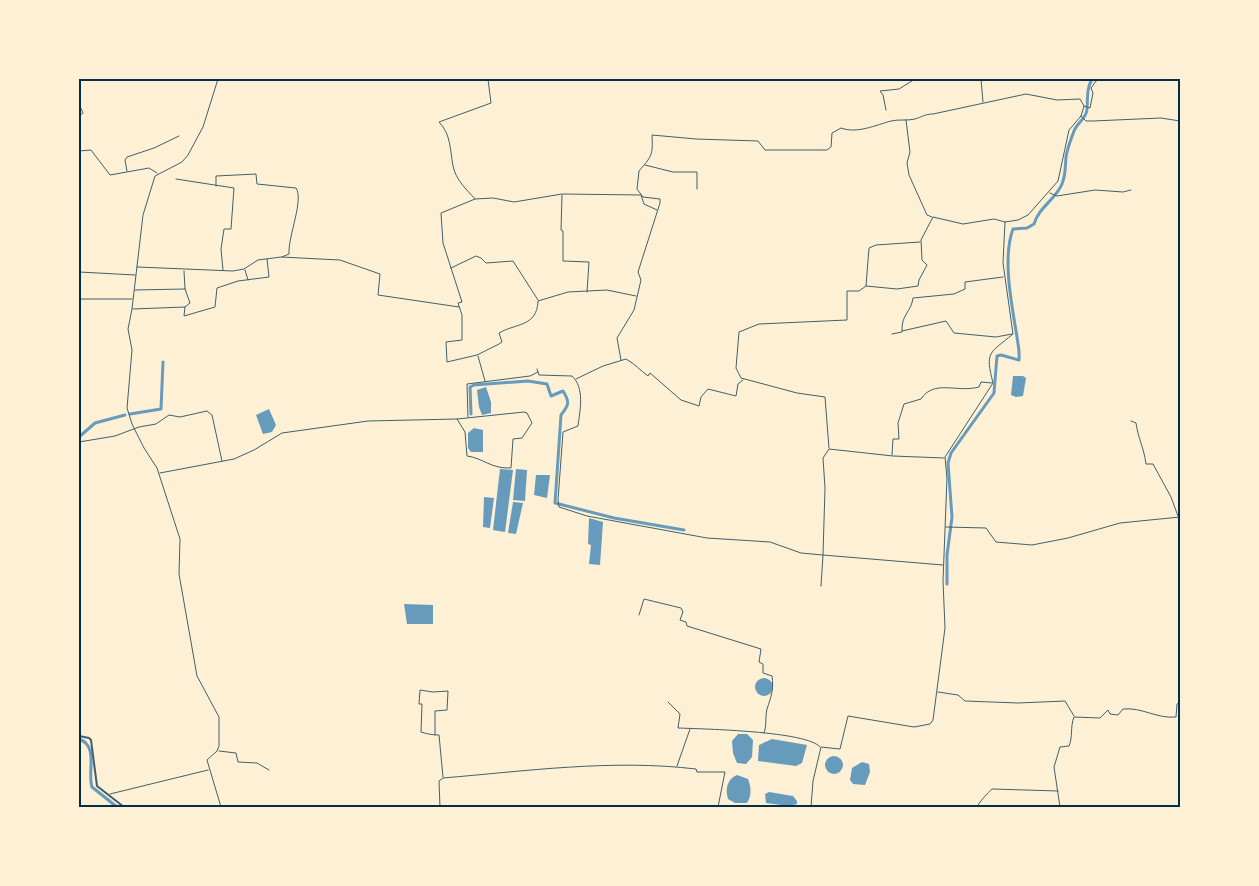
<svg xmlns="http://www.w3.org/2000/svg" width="1259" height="886" font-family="Commissioner,sans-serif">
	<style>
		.water { fill: #669bbc }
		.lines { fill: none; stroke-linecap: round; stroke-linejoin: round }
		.canal { stroke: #669bbc; stroke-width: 3 }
		.minor { stroke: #3f606c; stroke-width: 1 }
		.tertiary { stroke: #3f606c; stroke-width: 2 }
		.neatline { fill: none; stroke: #003049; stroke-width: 2 }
	</style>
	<rect width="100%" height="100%" fill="#fdf0d5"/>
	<g class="water">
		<polygon points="1013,376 1023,376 1026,378 1023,396 1016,397 1011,395"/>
		<polygon points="486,387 491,402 491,413 482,415 479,407 477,390"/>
		<polygon points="269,409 276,425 272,432 263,434 256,415"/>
		<polygon points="474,428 483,430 483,452 471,452 468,448 468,433"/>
		<polygon points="500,469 513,470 505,532 493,530"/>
		<polygon points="516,469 527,470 525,501 513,500"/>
		<polygon points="536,475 550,475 547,498 534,495"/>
		<polygon points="484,497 494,498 490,528 483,527"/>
		<polygon points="513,502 523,503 516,534 508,533"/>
		<polygon points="589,518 603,522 600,565 589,564 591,545 588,544"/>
		<polygon points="404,604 433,605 433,624 407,624"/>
		<circle cx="764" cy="687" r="9"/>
		<polygon points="738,734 747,734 753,740 752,757 746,764 737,763 733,753 732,741"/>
		<polygon points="772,739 807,745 802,763 796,766 758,761 759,745"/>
		<circle cx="834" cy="765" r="9"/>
		<polygon points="862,762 869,764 870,772 865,785 853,784 850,780 852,768"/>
		<path d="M737,775l11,4c3,8 4,16 -1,24h-12l-7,-4c-3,-10 -1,-20 9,-24z"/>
		<polygon points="769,792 793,796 797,801 797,804 789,806 766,803 765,794"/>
	</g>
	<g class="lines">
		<g class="canal">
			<polyline points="130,414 161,409 163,362"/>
			<path d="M471,414l-1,-27 4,-2 54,-4 19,3 4,12 12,-5c7,11 6,14 -2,24l-6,88 59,15 70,12"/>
			<polyline points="79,437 95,423 125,415"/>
			<path d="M947,584v-29l5,-38 -4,-54 3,-10 43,-60 3,-37 4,-1 18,5c1,-8 -1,-15 -2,-23 -5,-31 -15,-79 -4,-108l14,-1 7,-4c5,-17 22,-25 28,-40 4,-10 3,-16 4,-27 1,-8 5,-18 8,-26 3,-8 13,-13 13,-22 1,-11 -1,-19 5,-30"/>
			<path d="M79,739c20,7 8,33 13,48l25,20"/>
		</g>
		<g class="minor">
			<polyline points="218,79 203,127 188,155 182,162 155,176 143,215 132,309 128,329 132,350 127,408 132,424 144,448 157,468 180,539 179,574 197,676 219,717 219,746 217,751 207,760 221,807"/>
			<polyline points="466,79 484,79"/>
			<polyline points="981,79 983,102"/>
			<polyline points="79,104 83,113 79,116"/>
			<polyline points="1084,106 1090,108 1093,93 1091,88 1096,81 1101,79"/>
			<polyline points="886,110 883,95 880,91 899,89 915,79"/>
			<polyline points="1081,116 1086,121 1093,121 1161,118 1180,121"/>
			<polyline points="906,120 910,152 907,163 909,175 927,215 932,217"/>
			<polyline points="79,151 91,150 110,175 149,168 157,173"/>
			<polyline points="645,165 673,172 697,172 697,189"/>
			<polyline points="127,171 125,160 127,157 154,148 179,136"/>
			<polyline points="176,179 234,188 231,229 224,229 221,249 223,270"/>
			<path d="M216,186v-10l40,-2 1,10 39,4c8,12 -8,48 -7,66l-7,3"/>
			<polyline points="1050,193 1057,196 1095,190 1123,192 1131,190"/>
			<polyline points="562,195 561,230 563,231 563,261 589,262 587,292"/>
			<path d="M475,199c-9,-10 -19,-19 -22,-33 -3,-16 -2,-32 -14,-44l52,-19 -3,-24"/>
			<polyline points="137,267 233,271 244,269 258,260 281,257 340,260 380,274 378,295 459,307"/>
			<polyline points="451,268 476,256 481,258 486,263 513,261 538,300"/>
			<polyline points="245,270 248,280"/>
			<polyline points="79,272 135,275"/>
			<polyline points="866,286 869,248 876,245 920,242"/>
			<polyline points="135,290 185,289 184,271"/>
			<path d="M636,296l-29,-6 -39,2 -30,9c-1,26 -22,22 -39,32l3,9 -3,2 -22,11 -30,7 -1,-20 16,-2v-25l-4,-12 4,-1 -19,-59 -2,-30 34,-14 18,-1 21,4 48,-8 79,1 3,9 13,6"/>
			<polyline points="79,299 132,299"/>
			<polyline points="185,307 184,316 215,307 217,288 238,281 269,277 267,259"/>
			<polyline points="133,309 185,307 190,303 185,289"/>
			<polyline points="902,331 946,321 954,333 996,337 1012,334"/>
			<path d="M892,334l10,-2c-1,-18 9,-19 11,-34l41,-4 11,-5v-7l38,-5"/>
			<polyline points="478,356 485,381"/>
			<path d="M621,360l-4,-22 17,-28 7,-30 -3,-8 22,-69v-4l-17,-2 -6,-8 2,-18c13,-15 14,-16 13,-36l44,4 62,2 7,9h62l4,-3 1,-14 9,-5c16,6 35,-3 50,-7 8,-2 16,0 24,-2 7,-2 10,-5 18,-5l93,-20 31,6 23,-1 4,7 -3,10 -12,14 -11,51 -30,34 -10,5 -13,2 -2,41 10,71c-24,20 -28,17 -20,49l-48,74 2,21 -4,103 2,47 -12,92 -3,4 -16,3 -66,-11 -8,33 -19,-2 -8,34 -2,26"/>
			<path d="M537,369l2,6 33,1c13,12 8,34 6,50l-15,6 -5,68 1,7 28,9 120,22 63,4 31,11 22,2 2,-67 -2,-30 6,-9 64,7 51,2"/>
			<path d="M576,379l27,-13 23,-7c9,5 14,11 22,17l2,-3 31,27 18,6 2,-9 7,-8 28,7 2,-12 5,-4"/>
			<polyline points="468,417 467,384 530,376 538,372"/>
			<path d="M1131,421l5,2c2,15 8,25 10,41h7l18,33 7,19"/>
			<polyline points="79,442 115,436 139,427 156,424 169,415 180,417 207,411 212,415 222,461"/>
			<polyline points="829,448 825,397 797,393 741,378 736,368 739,332 759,324 847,320 847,291 859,291 866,286 897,289 918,286 919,280 927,265 922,260 921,240 933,217 963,224 994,219 1005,222"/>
			<path d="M892,455l1,-16h6l-1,-16 6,-19 17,-5c13,-20 36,-6 58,-12l2,-5 11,1"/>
			<path d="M160,473l74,-14 20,-9 28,-17 86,-12 89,-2 67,-7 3,1 5,10 -10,15 -9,1 -2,29c-20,1 -28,-10 -44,-12l-2,-24 -8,-13"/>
			<polyline points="946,527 986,528 996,542 1032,545 1068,538 1120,523 1180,517"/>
			<polyline points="821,586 823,555 943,565"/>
			<path d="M639,615l5,-16 37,9 2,4 -3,8 6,2 1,4 74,23 -2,13 4,2v9l9,3c2,13 -1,21 -5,33 -2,8 0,16 -3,24"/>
			<polyline points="938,692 958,695 965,701 1018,703 1065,701 1074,716"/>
			<path d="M668,702l12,12 -2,14c25,1 130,3 142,19"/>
			<path d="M435,735v-24l12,-1 1,-19 -15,1 -13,-2 -1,14h3l-1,28c6,2 12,3 18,3l4,42"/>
			<polyline points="219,751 236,753 238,762 257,763 269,770"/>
			<polyline points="677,766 690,729"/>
			<polyline points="110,794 208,770"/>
			<path d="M440,807l-1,-26 4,-3c84,-7 169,-19 253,-9l1,3h28l-7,35"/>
			<path d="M977,807c1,-4 12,-15 15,-18l66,2"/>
			<path d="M1060,807l-6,-40 6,-20 9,-1c4,-9 1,-19 5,-29l26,1 8,-8 2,4 8,1 5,-6c19,-2 34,10 53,8l1,-13 3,-2"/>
		</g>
		<polyline class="tertiary" points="79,736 89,738 91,740 97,786 124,807"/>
	</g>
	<rect width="1259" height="886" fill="none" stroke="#fdf0d5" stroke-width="160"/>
	<rect x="80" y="80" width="1099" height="726" class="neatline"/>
</svg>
